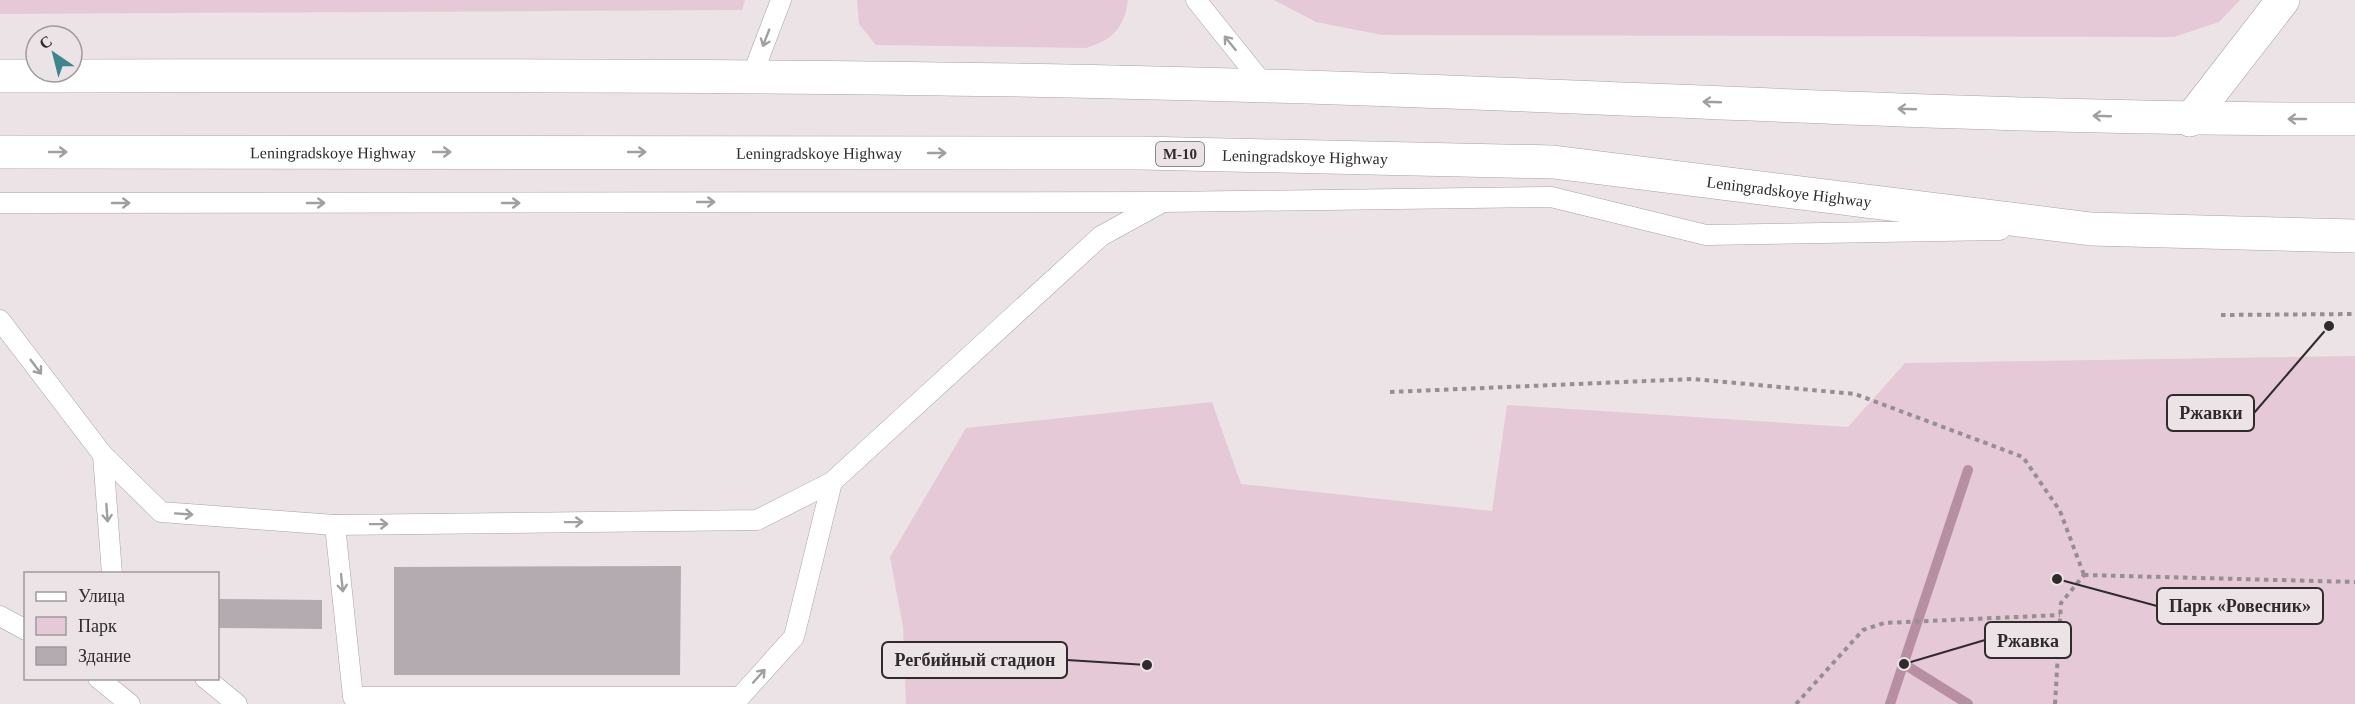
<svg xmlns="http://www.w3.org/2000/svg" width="2355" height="704" font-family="'Times New Roman',serif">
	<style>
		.green { fill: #e5c9d7 }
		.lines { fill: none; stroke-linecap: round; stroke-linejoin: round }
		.stream { stroke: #b78fa3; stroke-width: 10 }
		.building { fill: #b3abaf }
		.lane-casing { stroke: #a9a1a5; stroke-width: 21 }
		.street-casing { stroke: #a9a1a5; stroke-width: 34 }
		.highway-casing { stroke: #a9a1a5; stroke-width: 34 }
		.path { stroke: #968f92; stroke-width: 4; stroke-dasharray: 4.5 4.5; stroke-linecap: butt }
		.lane { stroke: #fff; stroke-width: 20 }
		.street { stroke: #fff; stroke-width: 33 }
		.highway { stroke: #fff; stroke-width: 33 }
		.oneway { stroke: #a1a0a0 }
		.labels { text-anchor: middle; stroke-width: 6; stroke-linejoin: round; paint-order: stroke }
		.shield { fill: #ece3e7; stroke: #686265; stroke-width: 1.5 }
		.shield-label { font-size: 15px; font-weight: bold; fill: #2f2b2d }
		.street-label { font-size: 16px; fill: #2f2b2d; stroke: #ece3e7 }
		.leader { fill: none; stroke: #2f2b2d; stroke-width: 2 }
		.callout-dot { fill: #2f2b2d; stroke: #ece3e7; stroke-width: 2 }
		.callout { fill: #ece3e7; stroke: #2f2b2d; stroke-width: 2 }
		.callout-label { font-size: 18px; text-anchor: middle; font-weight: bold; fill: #2f2b2d }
	</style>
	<rect width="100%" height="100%" fill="#ece3e7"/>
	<g class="green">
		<polygon points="0,0 745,0 742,10 0,14"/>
		<path d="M857,0h271c-4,29 -16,40 -42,48l-210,-3 -17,-21z"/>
		<polygon points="1274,0 2240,0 2219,22 2174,37 1382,35 1316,22"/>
		<polygon points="2355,356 2355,704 906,704 903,627 890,557 966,428 1212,402 1241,484 1492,511 1507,405 1848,427 1905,363"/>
	</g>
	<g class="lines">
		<g class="stream">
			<polyline points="1904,664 1968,704"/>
			<polyline points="1890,704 1968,470"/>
		</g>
	</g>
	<g class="building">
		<polygon points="681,566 680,675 394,675 394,567"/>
		<polygon points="218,599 322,600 322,629 218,628"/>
	</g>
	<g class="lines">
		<defs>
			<g id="lane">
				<polyline points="1196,0 1265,86"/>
				<polyline points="752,76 781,0"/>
				<polyline points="0,203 1164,202 1551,197 1706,235 2000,230"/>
				<polyline points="0,320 103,455 161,512 335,525 757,520 832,482 1101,236 1161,203"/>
				<polyline points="103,455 112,574"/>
				<polyline points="335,525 353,697 740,697 794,637 832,482"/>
				<polyline points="0,616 26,630"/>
				<polyline points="98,678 130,704"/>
				<polyline points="205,678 237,704"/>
			</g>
			<polyline id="street" points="2190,120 2283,0"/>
			<g id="highway">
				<path d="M0,76c422,0 844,-3 1267,10 362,10 725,34 1088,33"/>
				<path id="s1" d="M0,152l1140,1 413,9 538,67 264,7"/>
			</g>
		</defs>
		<use href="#lane" class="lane-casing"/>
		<use href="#street" class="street-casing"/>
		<use href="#highway" class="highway-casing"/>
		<g class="path">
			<polyline points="2221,315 2355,314"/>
			<polyline points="1390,392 1693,379 1855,394 2023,457 2060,511 2084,575"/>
			<polyline points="2084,575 2355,582"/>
			<polyline points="1796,704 1863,630 1884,623 2060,615"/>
			<polyline points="2055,704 2061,603 2084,575"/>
		</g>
		<use href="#lane" class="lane"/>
		<use href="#street" class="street"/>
		<use href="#highway" class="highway"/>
	</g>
	<defs><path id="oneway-shaft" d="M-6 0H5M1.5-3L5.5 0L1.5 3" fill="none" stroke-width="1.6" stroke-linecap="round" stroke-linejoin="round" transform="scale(1.5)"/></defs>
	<g class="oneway">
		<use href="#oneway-shaft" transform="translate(766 38) rotate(111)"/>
		<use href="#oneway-shaft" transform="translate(1230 43) rotate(-129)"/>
		<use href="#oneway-shaft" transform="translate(1712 102) rotate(-178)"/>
		<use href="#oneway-shaft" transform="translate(1907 109) rotate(-178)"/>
		<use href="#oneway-shaft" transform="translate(2102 116) rotate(-178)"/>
		<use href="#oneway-shaft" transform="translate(2297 119) rotate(180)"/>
		<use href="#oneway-shaft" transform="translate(58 152)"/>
		<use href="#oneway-shaft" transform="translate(442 152)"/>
		<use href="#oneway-shaft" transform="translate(637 152)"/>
		<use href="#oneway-shaft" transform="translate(937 153)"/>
		<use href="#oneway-shaft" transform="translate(706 202)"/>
		<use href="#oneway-shaft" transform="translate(121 203)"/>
		<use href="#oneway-shaft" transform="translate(316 203)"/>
		<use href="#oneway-shaft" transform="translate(511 203)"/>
		<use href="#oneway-shaft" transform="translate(36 367) rotate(53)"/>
		<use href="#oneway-shaft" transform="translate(107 513) rotate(86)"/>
		<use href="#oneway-shaft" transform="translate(184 514) rotate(4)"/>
		<use href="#oneway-shaft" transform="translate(574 522) rotate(-1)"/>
		<use href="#oneway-shaft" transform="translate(379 524) rotate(-1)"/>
		<use href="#oneway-shaft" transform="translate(342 583) rotate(84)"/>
		<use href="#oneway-shaft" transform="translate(759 676) rotate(-48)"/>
	</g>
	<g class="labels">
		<rect class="shield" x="1156" y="142" width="48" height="24" rx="4.5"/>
		<g class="shield-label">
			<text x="1180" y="159">М-10</text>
		</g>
		<g class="street-label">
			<text dy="6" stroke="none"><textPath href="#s1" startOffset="333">Leningradskoye Highway</textPath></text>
			<text dy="6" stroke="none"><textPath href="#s1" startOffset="819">Leningradskoye Highway</textPath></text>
			<text dy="6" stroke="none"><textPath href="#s1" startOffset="1305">Leningradskoye Highway</textPath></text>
			<text dy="6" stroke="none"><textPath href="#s1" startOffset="1791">Leningradskoye Highway</textPath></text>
		</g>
	</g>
	<path class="leader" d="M2329 326L2254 413M2057 579L2157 606M1904 664L1985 640M1147 665L1067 660"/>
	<g class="callout-dot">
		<circle cx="2329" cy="326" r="6"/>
		<circle cx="2057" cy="579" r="6"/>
		<circle cx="1904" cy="664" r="6"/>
		<circle cx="1147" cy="665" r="6"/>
	</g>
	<g class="callout">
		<rect x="2167" y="395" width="87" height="36" rx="6"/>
		<rect x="2157" y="588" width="166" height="36" rx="6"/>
		<rect x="1985" y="622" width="86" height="36" rx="6"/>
		<rect x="882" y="642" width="185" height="36" rx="6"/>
	</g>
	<g class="callout-label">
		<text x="2211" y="419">Ржавки</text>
		<text x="2240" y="612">Парк «Ровесник»</text>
		<text x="2028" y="647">Ржавка</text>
		<text x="975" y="666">Регбийный стадион</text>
	</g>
	<rect x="24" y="572" width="195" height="108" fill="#ece3e7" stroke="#a0999d" stroke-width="1.5"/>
	<rect x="36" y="592" width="30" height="9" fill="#ffffff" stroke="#a0999d" stroke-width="1.5"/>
	<text x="78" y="602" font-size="18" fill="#2f2b2d">Улица</text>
	<rect x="36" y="617" width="30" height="18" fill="#e5c9d7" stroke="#a0999d" stroke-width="1.5"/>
	<text x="78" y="632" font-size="18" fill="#2f2b2d">Парк</text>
	<rect x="36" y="647" width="30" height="18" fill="#b3abaf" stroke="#a0999d" stroke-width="1.5"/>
	<text x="78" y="662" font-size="18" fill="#2f2b2d">Здание</text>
	<g transform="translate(54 54) rotate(325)"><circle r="28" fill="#ece3e7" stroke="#a0999d" stroke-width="1.5"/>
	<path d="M0-4.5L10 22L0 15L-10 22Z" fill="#3e858d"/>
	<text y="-9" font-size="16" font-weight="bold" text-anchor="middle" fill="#2f2b2d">С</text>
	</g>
</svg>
